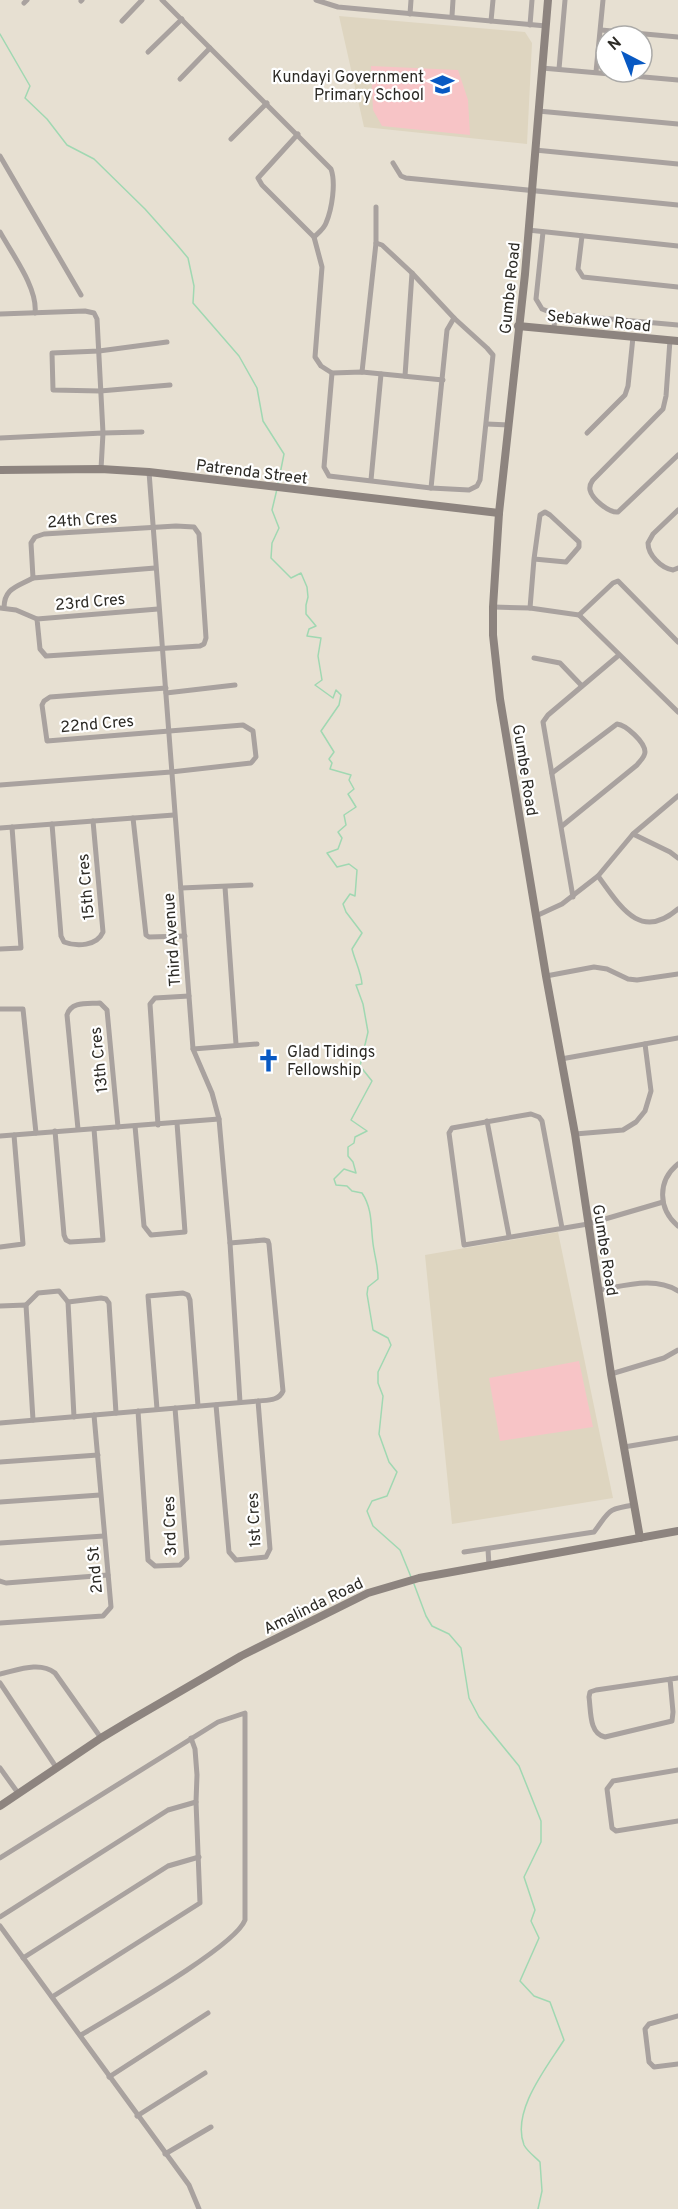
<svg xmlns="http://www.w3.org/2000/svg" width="678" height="2209" font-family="Overpass,sans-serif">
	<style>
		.built { fill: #ded5c0 }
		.green { fill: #f7c4c6 }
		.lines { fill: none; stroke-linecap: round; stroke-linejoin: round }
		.stream { stroke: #a0d8b2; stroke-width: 1.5 }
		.street { stroke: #a9a29f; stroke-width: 5 }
		.secondary { stroke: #8d847f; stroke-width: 8 }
		.labels { text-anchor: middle; stroke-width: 4.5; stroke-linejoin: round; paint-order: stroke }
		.poi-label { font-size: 16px; fill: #2d2b26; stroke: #fff; text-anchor: end }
		.street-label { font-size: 16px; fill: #2d2b26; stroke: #fff }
	</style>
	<rect width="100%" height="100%" fill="#e7e0d2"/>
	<g class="built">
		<polygon points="339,16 525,32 532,43 527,144 364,127"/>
		<polygon points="558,1232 613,1498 452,1524 425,1255"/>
	</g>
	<g class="green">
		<polygon points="371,66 458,70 468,100 470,135 382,126 373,110"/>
		<polygon points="579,1361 593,1427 500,1441 489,1378"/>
	</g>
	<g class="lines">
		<g class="stream">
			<polyline points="0,34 30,86 25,98 47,119 67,145 94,159 145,209 178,246 188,258 194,286 193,303 239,356 257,388 263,421 284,454 278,484"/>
			<path d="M277,489l-5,21 7,18 -7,15 -1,15 20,20 10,-5 6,14 1,10 -2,8v9l10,12 -7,3 -2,7 14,2 -3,18 4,24 -7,5 18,13 3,-8 5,5 -2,10 -18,26 13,21 -5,7 3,4 -2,6 21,6 -2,5 5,9 -6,5 8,13 -12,8 2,10 -8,7 4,6 -4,11 -11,4 10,14 12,-3 8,6 -2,26 -5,-2 -7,10 3,8 16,21 -10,16c3,12 9,23 10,35l-6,1 7,19 5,28 -8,34 12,15 -21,39 16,11 -12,6 -1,6 -6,4v9l5,6 3,11 -12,-4 -10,10 2,6 11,1 5,5 10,2c12,18 8,37 12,57 2,12 4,16 4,29l-10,8 -1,7 6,36 15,8 3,7 -13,27v11l5,13 -4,38 10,28 8,10 -10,24 -15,5 -5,10 6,15 27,24 11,27"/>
			<path d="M414,1584l12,32 6,10 17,8 12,14 8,50 10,19 40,49 22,55v21l-17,35 11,33 -4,11 8,17 -19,43 14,15 16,6 14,38c-17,27 -53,71 -40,105 3,6 11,12 16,17l2,29 -4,18"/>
		</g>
		<g class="street">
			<path d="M162,0l169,169c5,14 1,40 -5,54 -2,6 -8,10 -12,14"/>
			<polyline points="316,0 338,7 546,26"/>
			<polyline points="81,1 82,0"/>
			<polyline points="24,3 27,0"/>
			<polyline points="410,14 411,0"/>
			<polyline points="452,16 453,0"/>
			<polyline points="122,21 142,0"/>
			<polyline points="491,21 493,0"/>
			<polyline points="530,25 532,0"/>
			<polyline points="601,30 678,37"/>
			<polyline points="148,52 182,19"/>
			<polyline points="542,68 678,80"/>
			<polyline points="559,69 565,0"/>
			<polyline points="596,72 603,0"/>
			<polyline points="180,79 210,48"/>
			<polyline points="538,111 678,124"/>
			<polyline points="298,134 258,178 262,185 314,237 322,267 315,357 321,366 332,373 362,372 443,380"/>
			<polyline points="231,139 267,103"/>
			<polyline points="535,150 678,164"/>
			<polyline points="0,156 81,295"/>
			<polyline points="393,163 401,176 406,178 678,205"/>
			<polyline points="528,230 678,246"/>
			<path d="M0,232c12,22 38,56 35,81"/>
			<polyline points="543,232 536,299 542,309 555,314 678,325"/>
			<polyline points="582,236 578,269 583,277 678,287"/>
			<polyline points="0,314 85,311 94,313 97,319 103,433 142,432"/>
			<polyline points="554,329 555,314"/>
			<path d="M670,340l-4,56 -3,13 -70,71c-2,3 -4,5 -3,10 2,9 19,23 28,22l60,-57"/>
			<polyline points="167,342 99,351 52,353 53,390 100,391 170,385"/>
			<polyline points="362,372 376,243 376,207"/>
			<polyline points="332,373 324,467 329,476 431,488 469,490 477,486 480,480 493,355 487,348 454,318 412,273 382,245 376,243"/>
			<polyline points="405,376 412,273"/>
			<polyline points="487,424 509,425"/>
			<polyline points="587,433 625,395 628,386 633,337"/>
			<polyline points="0,438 103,433 101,469"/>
			<polyline points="149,472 193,1049 212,1093 219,1119 230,1243 240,1402"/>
			<polyline points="371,480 381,374"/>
			<polyline points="431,488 447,330 454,318"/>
			<path d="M678,510l-25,24 -5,9c0,12 13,25 25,27l5,-2"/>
			<polyline points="155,568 33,578 31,543 35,537 44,534 176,526 194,527 199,534 206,638 204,644 200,646 46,656 40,649 37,619 158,609"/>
			<polyline points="493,607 530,608 579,615 678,712"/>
			<polyline points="0,608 16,610 37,619"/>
			<path d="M4,608c0,-20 13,-21 29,-30"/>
			<polyline points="530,608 534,559 540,515 545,512 550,515 579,542 579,547 566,562 534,559"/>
			<polyline points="579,615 613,583 618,581 678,642"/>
			<polyline points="534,658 560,663 582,686"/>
			<polyline points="166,693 235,685"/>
			<path d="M552,773l65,-49c9,1 28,18 28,28 0,5 -5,9 -8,13l-75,61"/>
			<polyline points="0,785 171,772 251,763 256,757 253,731 243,725 47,741 42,705 44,701 50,697 166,688"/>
			<polyline points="133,818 146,935 149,937 185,936"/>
			<path d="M52,824l9,112 3,6c13,5 33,4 39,-10l-10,-111"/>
			<polyline points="0,828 174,815"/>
			<polyline points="633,834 670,852 678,858"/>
			<path d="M598,876c22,30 42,66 80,33"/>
			<polyline points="225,887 236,1044"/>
			<polyline points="181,888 251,885"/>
			<polyline points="573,897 543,722 548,715 619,655"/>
			<polyline points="536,916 562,904 598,876 633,834 678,796"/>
			<polyline points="0,949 21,948 12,827"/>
			<polyline points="546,976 594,967 607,969 628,979 637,980 678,974"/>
			<polyline points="0,1009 23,1009 36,1133"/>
			<polyline points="193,1049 257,1044"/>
			<polyline points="561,1059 678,1038"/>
			<polyline points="487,1121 509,1236"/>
			<polyline points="158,1125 150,1004 155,998 189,996"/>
			<polyline points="135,1126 144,1226 151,1235 185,1232 177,1123"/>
			<path d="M78,1129l-11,-114c4,-14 21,-11 33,-12l7,7 11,117"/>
			<polyline points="55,1131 64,1235 66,1240 70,1242 103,1240 94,1129"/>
			<polyline points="575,1134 623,1130 636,1122 645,1111 651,1091 645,1044"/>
			<polyline points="0,1136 219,1119"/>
			<path d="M678,1164c-21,17 -20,45 0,62"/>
			<polyline points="562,1228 542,1121 539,1117 531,1114 452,1128 449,1133 464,1245 588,1224 663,1202"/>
			<polyline points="0,1247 23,1244 14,1135"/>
			<path d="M599,1290c25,-4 56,-14 79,1"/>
			<polyline points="26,1305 38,1293 59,1291 68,1302"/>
			<polyline points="0,1306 26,1305 33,1420"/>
			<polyline points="611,1374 664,1358 678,1350"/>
			<polyline points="216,1405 229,1552 236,1560 266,1557 270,1549 258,1401"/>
			<polyline points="157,1409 148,1296 183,1293 188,1295 190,1300 198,1406"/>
			<polyline points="138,1411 148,1560 155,1566 180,1565 187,1558 175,1408"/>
			<polyline points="74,1417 68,1302 101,1298 106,1299 109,1303 116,1413"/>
			<path d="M0,1423l258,-22c9,-1 21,0 25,-10l-14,-147 -1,-3 -4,-1 -34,3"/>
			<polyline points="624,1447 678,1438"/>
			<polyline points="0,1462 98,1455"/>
			<polyline points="0,1502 100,1495"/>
			<polyline points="0,1543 104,1536"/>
			<polyline points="488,1549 489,1566"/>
			<path d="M464,1552l130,-20c16,-21 12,-23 40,-27"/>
			<polyline points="0,1581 6,1583 108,1575"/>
			<polyline points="0,1623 103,1616 111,1607 94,1415"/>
			<path d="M0,1674c18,-4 40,-13 55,-1l46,65"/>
			<path d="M670,1679l3,33 -1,9 -67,16c-16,-3 -14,-26 -16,-40l1,-5 6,-2 82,-12"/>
			<polyline points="0,1683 56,1767"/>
			<polyline points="0,1768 18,1793"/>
			<polyline points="678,1770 613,1781 607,1789 612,1828 616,1831 678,1821"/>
			<path d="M0,1858l218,-136 27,-9v207c-10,27 -133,96 -164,115"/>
			<polyline points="0,1917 168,1810 196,1802"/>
			<polyline points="0,1926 189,2185 199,2209"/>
			<polyline points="23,1958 168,1866 199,1857"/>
			<polyline points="52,1997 200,1903 196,1802 197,1775 195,1749 191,1738"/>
			<polyline points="678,2016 649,2024 645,2029 649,2062 654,2067 678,2064"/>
			<polyline points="109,2077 208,2013"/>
			<polyline points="137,2116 205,2073"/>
			<polyline points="165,2154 211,2127"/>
		</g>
		<g class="secondary">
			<polyline points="548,0 525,274 499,513 493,607 493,635 500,699 546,976 575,1134 611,1374 640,1538"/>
			<polyline points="518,326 678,341"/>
			<polyline points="0,470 101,469 149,472 499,513"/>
			<polyline points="0,1806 101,1738 131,1720 241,1656 368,1593 419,1578 678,1531"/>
		</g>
	</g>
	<defs>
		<symbol id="school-bare" viewBox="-9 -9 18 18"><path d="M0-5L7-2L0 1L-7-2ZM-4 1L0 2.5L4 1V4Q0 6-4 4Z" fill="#0859c3" stroke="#fff" stroke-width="2.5" paint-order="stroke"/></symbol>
		<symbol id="church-bare" viewBox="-9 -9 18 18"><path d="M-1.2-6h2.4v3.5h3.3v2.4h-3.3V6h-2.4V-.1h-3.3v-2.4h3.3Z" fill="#0859c3" stroke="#fff" stroke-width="2.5" paint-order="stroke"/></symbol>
	</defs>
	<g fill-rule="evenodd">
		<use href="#school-bare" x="426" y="68" width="33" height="33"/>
		<use href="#church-bare" x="252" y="1044" width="33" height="33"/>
	</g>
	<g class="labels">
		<g class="poi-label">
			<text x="424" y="82">Kundayi Government<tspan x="424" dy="18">Primary School</tspan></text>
			<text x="287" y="1057" text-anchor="start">Glad Tidings<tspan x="287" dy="18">Fellowship</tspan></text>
		</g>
		<g class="street-label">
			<text transform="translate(509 288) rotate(-84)" y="6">Gumbe Road</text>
			<text transform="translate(599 320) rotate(6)" y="6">Sebakwe Road</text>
			<text transform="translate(252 471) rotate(7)" y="6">Patrenda Street</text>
			<text transform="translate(82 519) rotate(-4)" y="6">24th Cres</text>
			<text transform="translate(90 601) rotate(-5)" y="6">23rd Cres</text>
			<text transform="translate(97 723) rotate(-5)" y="6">22nd Cres</text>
			<text transform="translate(526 770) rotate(81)" y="6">Gumbe Road</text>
			<text transform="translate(85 887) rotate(-95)" y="6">15th Cres</text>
			<text transform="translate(171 940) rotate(-94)" y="6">Third Avenue</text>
			<text transform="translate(98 1060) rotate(-96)" y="6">13th Cres</text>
			<text transform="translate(606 1250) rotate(81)" y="6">Gumbe Road</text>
			<text transform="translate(253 1520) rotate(-93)" y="6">1st Cres</text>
			<text transform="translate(169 1526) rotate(-92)" y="6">3rd Cres</text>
			<text transform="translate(94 1570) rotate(-95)" y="6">2nd St</text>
			<text transform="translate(313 1605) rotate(-26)" y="6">Amalinda Road</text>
		</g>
	</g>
	<g transform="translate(624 54) rotate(318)"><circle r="28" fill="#ffffff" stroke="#abaaa8" stroke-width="1.5"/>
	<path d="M0-4.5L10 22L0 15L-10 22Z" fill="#0859c3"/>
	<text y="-9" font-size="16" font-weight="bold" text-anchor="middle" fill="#2d2b26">N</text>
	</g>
</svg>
